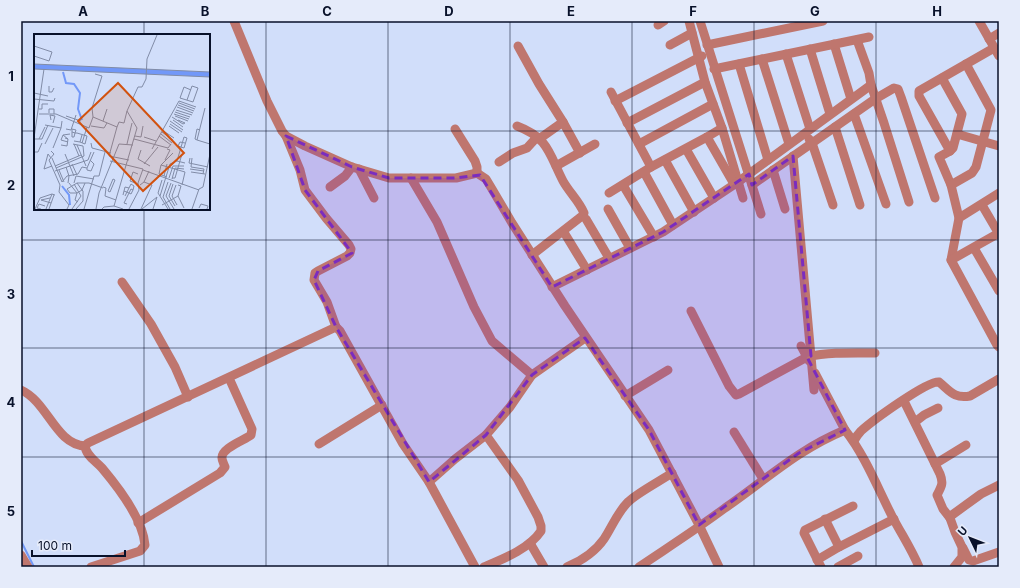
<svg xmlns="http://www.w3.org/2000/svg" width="1020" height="588" font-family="Inter,sans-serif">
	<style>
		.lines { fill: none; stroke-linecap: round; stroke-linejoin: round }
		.stream { stroke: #7298f8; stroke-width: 2 }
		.minor { stroke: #bf766e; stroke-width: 9 }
		.marked { fill: #7b2cbf; fill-opacity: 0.2; stroke: #7b2cbf; stroke-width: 3; stroke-dasharray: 8 5; stroke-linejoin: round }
		.grid { fill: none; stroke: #08112a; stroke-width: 1; stroke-opacity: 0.55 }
		.inset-river { fill: none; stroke: #7298f8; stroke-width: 2 }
		.inset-road { fill: none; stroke: #818ca7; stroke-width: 1 }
		.view { fill: #d2520f; fill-opacity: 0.15; stroke: #d2520f; stroke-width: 2 }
		.inset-edge { fill: none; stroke: #08112a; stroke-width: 2 }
		.neatline { fill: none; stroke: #08112a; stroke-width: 1.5 }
		.grid-label { font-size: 13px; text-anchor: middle; font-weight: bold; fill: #08112a }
	</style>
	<rect width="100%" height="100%" fill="#d1defa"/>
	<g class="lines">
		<polyline class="stream" points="21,541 34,567"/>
		<g class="minor">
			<polyline points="234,21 267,101 282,131 286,136 305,146 352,167 389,178 456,178 477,173 486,179 492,189 512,223 565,306 649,430 699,525 719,567"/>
			<polyline points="689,21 705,82 722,128 743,198"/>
			<polyline points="700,21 761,214"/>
			<polyline points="979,21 999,56"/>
			<polyline points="658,25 664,21"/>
			<polyline points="989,39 999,33"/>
			<polyline points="834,44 851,99"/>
			<polyline points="670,45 692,33"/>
			<polyline points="707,45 823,21"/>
			<polyline points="518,46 539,84 563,122 539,139"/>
			<polyline points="810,49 830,114"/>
			<polyline points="786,54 810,129"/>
			<polyline points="762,59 789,144"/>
			<polyline points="739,64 768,160"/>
			<polyline points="714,69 869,37"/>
			<polyline points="942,78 962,114 953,148 950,151 939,157 951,185 959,218 951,260"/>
			<polyline points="871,85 884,123 909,202"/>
			<polyline points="611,92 651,167"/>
			<polyline points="615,101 702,56"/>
			<polyline points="854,114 886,204"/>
			<polyline points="563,122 580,153"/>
			<polyline points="627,123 705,82"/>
			<path d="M517,126c32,12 32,28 46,55 6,11 16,20 21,32l-2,3 -50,39"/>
			<polyline points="835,127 860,205"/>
			<polyline points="455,129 475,161 477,167 477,173"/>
			<polyline points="957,134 999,146"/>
			<polyline points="286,136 300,170 305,190 326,218 349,245 351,249 350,253 347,256 318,271 315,273 314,280 327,302 336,327"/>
			<polyline points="707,137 734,184"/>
			<polyline points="809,139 812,143 833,205"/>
			<polyline points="639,144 713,104"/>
			<polyline points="686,149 714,198"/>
			<polyline points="950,151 919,96 919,91 994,48"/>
			<polyline points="793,156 814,390"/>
			<polyline points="665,160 694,212"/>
			<polyline points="499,162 513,153 527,148 537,137"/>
			<polyline points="556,166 595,144"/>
			<polyline points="359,169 374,198"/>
			<polyline points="773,170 785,209"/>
			<polyline points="644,172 673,225"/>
			<polyline points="411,178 437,222 474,307 492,341 532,375"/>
			<polyline points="623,185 654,237"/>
			<polyline points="752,185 875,99 894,88 898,89 901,97 935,198"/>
			<polyline points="951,185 972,173 976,167 991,110 966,64"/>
			<polyline points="330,187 345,176 352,167"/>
			<polyline points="609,193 651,167 707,137 722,128"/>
			<polyline points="982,205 999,234"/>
			<polyline points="608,209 630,248"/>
			<polyline points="959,218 999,193"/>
			<polyline points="586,219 609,258"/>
			<polyline points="999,233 951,260 997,345 999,347"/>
			<polyline points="565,234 587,270"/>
			<polyline points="974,248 999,291"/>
			<polyline points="122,282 151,324 175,367 188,397"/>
			<polyline points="552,287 663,232 738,182 871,85 869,73 857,40"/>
			<path d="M691,311l38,75 7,9 3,-1 68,-37c22,-5 45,-4 68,-4"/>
			<polyline points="801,346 809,361"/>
			<polyline points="815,373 845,430"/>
			<path d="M21,390c27,12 34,54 64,56"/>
			<polyline points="625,396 668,370"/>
			<path d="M904,401l36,73c4,10 1,13 -3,21l6,14 7,9"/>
			<polyline points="915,422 924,415 938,408"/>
			<polyline points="734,432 763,479"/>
			<path d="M854,441c2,-4 4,-7 7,-10 11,-10 67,-51 78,-49 11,9 15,17 31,14l29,-17"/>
			<polyline points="319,444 382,405"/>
			<polyline points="935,464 966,445"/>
			<polyline points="429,482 455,459 486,435"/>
			<polyline points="825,519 839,547"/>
			<path d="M138,523l82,-50 5,-6c-1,-3 -3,-6 -3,-9 -1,-10 23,-18 29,-23l1,-6 -23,-51"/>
			<polyline points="530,543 544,567"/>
			<polyline points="963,548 969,560 973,561 999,552"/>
			<polyline points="21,555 28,567"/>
			<polyline points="817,560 839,547 894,519"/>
			<path d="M91,567l49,-16 5,-6c-2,-25 -27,-58 -43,-77 -6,-7 -16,-12 -17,-22l3,-3 248,-116 4,4 63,113 26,38 46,85"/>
			<path d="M484,567c19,-8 45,-18 57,-36v-5l-3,-9 -20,-37 -32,-45 24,-28 22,-32 53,-37"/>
			<path d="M567,567c14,-6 28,-15 37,-28 8,-12 13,-26 24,-37 9,-9 32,-21 44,-29"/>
			<path d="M639,567c28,-19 58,-38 86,-59 42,-29 72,-58 120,-78 21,27 33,59 48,88 9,17 19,32 26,49"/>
			<polyline points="821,567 804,533 805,530 853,506"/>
			<polyline points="838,567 858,556"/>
			<polyline points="954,567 962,557 962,547 955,532 950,518 952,515 981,494 999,485"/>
		</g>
	</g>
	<path class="marked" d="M286,136l66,31 37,11h67l24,-3 72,112 111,-55 86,-58 3,11 41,-29 18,200 -4,1 38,73 -46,23 -100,72 -50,-95 -64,-92 -53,37 -46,60 -57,47 -93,-155 -22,-47 4,-9 34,-18 -47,-63z"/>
	<path class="grid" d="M144,21v14M266,21v546M388,21v546M510,21v546M632,21v546M754,21v546M876,21v546M21,131h14M209,131h790M144,209v358M21,240h978M21,348h978M21,457h978"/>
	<g transform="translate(34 34)">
		<rect width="176" height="176" fill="#d1defa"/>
		<path d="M0,30l176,8v5l-176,-8z" fill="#7298f8"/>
		<path class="inset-river" d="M29,38l3,11 8,1 6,9 -2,16 4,11M28,152l7,9 1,10"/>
		<path class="inset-road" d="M0,12l18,6 -3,9 -15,-5M0,30l176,8M0,35l176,8M15,52v6h3l2,-4M0,59l14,3M146,64l13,4 5,-14 -6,-2 -5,14M146,64l4,-11 7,3M0,65l20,2 1,-3M145,69l16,6M144,71l16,6M143,73l16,6M171,74l-8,32 13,4M5,75h3v-5h6M142,76l16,5M141,78l15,5M15,79v-4h5v5M5,80h17l33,14 4,-11 24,10 -8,29 20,4M140,80l15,5M32,82l15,5M141,82l13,5M59,83l-1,-9 10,-32 -7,-2M138,83l11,7 2,-1 -7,-3M17,86l-1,-5 5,1 -2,7M139,86l10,7M69,87l4,-12M136,87l13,9M136,90l12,8M11,91l16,3 1,-7M57,92l13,2 3,-5M135,92l10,7M83,93l2,-5 5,1 3,-12M32,95l5,1 5,-15M128,96l12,8M38,98v-3l4,1 -1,3 -1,4h-2v-5l3,1h2l10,3 -2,8 -5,-2M128,98l11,8M127,100l11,9M29,101l-2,5 7,2M101,102l6,1 2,-11M125,102l12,9M110,103l12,4M150,103l3,1 -3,10 -6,-2 2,-4 5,1M0,104l10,-69M0,105h8l6,-14M5,105l6,-12M34,105l-5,-4 7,-1M100,105l34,9 3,-4M163,106l-2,-1 2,-10 3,1M40,107l6,1 2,-7M48,109l5,-16M57,109l1,5 19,5M11,110l8,-16M40,110l5,12M93,110l5,-21M27,111l6,1 1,-7 -3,-1M43,111l9,21M19,114l8,-20M118,115l27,-48 17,6M107,116l-3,9 12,7M17,117l3,3 -5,6 11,25 -1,7 10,13 -2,4M0,118h4l4,-9M31,120l9,22M17,124l-3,-4 -4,15 8,-3M18,124l10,24 5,-6 11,-2 4,-7 5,1 7,-16M156,124l-1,5 19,4M158,124l-1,9 13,2 -1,5M131,126l5,-10 -3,-1M76,127l33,8 -5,14 1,7 -10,19M143,127l7,-24M38,130l5,11M110,130l14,-17M127,131l12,-12M21,132l26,-11M32,133l3,9 -1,7M22,134l28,-12 -1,-10 -10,-2M53,134v2l4,1 3,-7 -4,-4M156,135l14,2M25,136l5,12M109,136l56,20M21,137l33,-11 3,-8M157,138l14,2M104,140l-5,-2 -3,9 8,3M130,142l3,-12M133,143l-8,-3 2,-9 24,7 -3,13M135,144l4,-12h11M138,144h3l7,-24M79,145l2,1 -5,12 -2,-1zM138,145l3,-11 9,1M128,146l-4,13 10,16M110,148l5,-11M134,148l-5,15 7,12M35,149l8,10 -2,7 3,2M40,149l2,-7 18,3M43,149h12l14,5M137,149l-5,13 8,13M139,150l-4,12 6,10M106,151l4,-3 8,3 -11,24M142,151l-4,11 5,9M69,153l3,1 -1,8 11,4M95,154l2,-4 3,2 -1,4M90,157l5,2 2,1 2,-4 -2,-1 -7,14 3,1M89,161l2,-8 4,1 -4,8M126,162l10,-32 7,-3 8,2M144,162l6,12M16,164l-9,2 10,3M128,171l16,-9 3,-10 -3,-1M80,172l23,-78 -10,-17 11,-24h4l4,-8 1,-20 10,-24M165,174l2,-4 7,2 -1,3M1,175l5,-11 12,-4M7,175l-4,-1 2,-4 6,2M12,175l6,-15 3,1M15,175l5,-14M38,175l9,-13 -7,-12M42,175l7,-8v-10l-1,-1 -5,-7 -10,6 3,4h7l5,-3 3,-7M50,175l10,-33h5l6,-24M62,175l3,-16 20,-49 14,1M68,175l2,-2 10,-1 9,3M108,175l15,-12 -4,12M158,175l7,-20 4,-2 7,-33"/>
		<path class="view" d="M84,49l66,70 -41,38 -65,-70z"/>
		<rect width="176" height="176" class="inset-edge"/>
	</g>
	<rect width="1020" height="588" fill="none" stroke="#e5ebfa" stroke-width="44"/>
	<g transform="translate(970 538) rotate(313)" stroke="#e5ebfa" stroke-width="3" paint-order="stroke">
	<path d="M0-3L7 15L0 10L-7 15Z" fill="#08112a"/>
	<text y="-6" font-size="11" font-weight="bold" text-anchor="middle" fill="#08112a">U</text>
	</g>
	<path d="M32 550v6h93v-6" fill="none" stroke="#08112a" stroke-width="2"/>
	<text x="38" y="550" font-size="12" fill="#08112a" stroke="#e5ebfa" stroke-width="3" paint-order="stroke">100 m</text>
	<rect x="22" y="22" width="976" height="544" class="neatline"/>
	<g class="grid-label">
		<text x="83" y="16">A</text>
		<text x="205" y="16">B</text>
		<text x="327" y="16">C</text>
		<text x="449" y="16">D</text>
		<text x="571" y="16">E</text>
		<text x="693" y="16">F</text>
		<text x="815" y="16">G</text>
		<text x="937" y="16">H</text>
		<text x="11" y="81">1</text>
		<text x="11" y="190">2</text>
		<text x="11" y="299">3</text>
		<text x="11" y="407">4</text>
		<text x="11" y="516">5</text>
	</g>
</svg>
